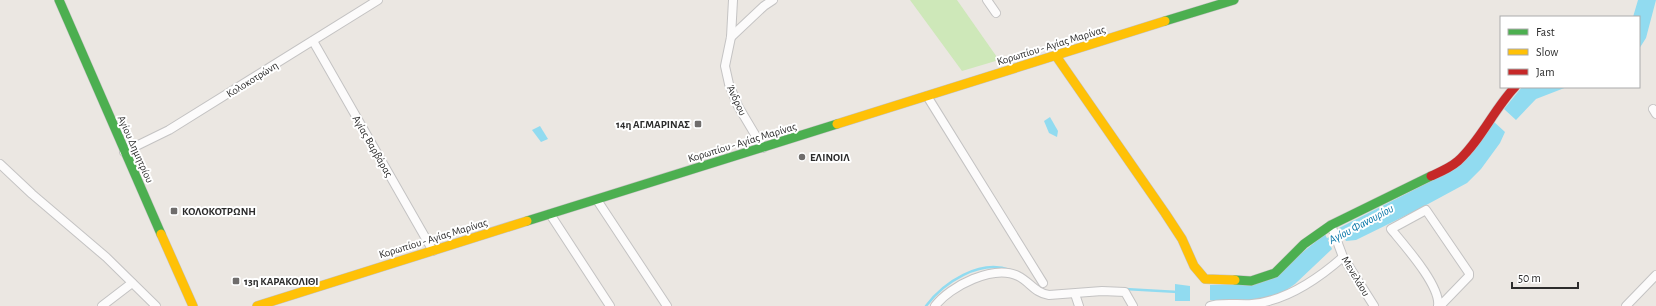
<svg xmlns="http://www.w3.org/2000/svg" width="1656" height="306" font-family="'Alegreya Sans',sans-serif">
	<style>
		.green { fill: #cee8b9 }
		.water { fill: #91dbf0 }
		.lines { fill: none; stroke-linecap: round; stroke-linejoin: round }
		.stream { stroke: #91dbf0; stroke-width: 2.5 }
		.street-casing { stroke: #c4c3c3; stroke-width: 10 }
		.fast-casing { stroke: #c4c3c3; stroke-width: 10 }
		.slow-casing { stroke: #c4c3c3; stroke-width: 10 }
		.jam-casing { stroke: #c4c3c3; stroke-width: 10 }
		.street { stroke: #fcfbfb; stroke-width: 8 }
		.fast { stroke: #4caf50; stroke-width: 9 }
		.slow { stroke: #ffc107; stroke-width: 9 }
		.jam { stroke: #c62828; stroke-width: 9 }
		.poi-dot { fill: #6f6d6c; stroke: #fff; stroke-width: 1.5 }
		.labels { text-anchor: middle; stroke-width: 4; stroke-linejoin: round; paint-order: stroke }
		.street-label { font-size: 11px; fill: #2c2c2c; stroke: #fff }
		.poi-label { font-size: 11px; font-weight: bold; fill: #2c2c2c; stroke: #fff; text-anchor: start }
		.water-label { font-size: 12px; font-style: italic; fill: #0575a7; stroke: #fff }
	</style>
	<rect width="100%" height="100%" fill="#ebe7e2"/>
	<polygon class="green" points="910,0 957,0 999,60 962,71"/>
	<g class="water">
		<polygon points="1638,0 1656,0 1646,38 1639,49 1639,17 1633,17"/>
		<polygon points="1522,87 1567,87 1536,99 1516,120 1504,109"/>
		<polygon points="1050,117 1058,131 1057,137 1049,133 1044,121"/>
		<polygon points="1493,121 1505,132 1500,143 1481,169 1467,183 1417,210 1356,240 1346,241 1339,228 1447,173"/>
		<polygon points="540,126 548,139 541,142 532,130"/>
		<polygon points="1325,234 1332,249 1295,284 1282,293 1268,299 1219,302 1210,300 1210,285 1245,284 1303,252"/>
		<polygon points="1175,284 1190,286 1190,301 1175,301"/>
	</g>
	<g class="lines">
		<g class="stream">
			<polyline points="1326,240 1343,231"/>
			<polyline points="1125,289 1178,292"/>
			<path d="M926,306c18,-24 54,-47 84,-36"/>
		</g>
		<defs>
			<g id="street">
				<polyline points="733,0 731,37 725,66 729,84 738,106 763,148"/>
				<polyline points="987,0 996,13"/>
				<polyline points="731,37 764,6 773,0"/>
				<polyline points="313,41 433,251"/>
				<polyline points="927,96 1043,283"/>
				<polyline points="1653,109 1656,114"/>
				<polyline points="124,152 169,130 378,0"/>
				<polyline points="0,164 32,194 106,257 156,306"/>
				<polyline points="597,200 667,306"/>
				<polyline points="550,214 610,306"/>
				<polyline points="1331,225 1343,257 1374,306"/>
				<polyline points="1075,294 1079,306"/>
				<polyline points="102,306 132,283"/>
				<path d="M935,306c15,-20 59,-42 83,-30 12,6 17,17 31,19l53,-4 23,1 8,14"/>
				<path d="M1210,306c8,-4 31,-1 42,-2 34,-3 66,-25 91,-47"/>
				<path d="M1438,306c3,-20 -34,-61 -47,-77l35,-19 43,63v3l-29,30"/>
				<polyline points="1626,306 1656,275"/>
			</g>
			<g id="fast">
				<polyline points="59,0 161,234"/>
				<polyline points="1165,21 1234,0"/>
				<polyline points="527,221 837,124"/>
				<polyline points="1235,280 1251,281 1275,273 1304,244 1331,225 1431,176"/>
			</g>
			<g id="slow">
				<polyline points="1056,56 1165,213 1182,239 1194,266 1205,279 1235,280"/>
				<polyline points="837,124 1165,21"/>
				<polyline points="161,234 193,306"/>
				<polyline points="257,306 527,221"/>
			</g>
			<path id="jam" d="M1431,176c9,-4 19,-8 27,-15 23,-21 36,-52 57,-74"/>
		</defs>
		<use href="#street" class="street-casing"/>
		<use href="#fast" class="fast-casing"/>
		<use href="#slow" class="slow-casing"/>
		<use href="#jam" class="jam-casing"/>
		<use href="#street" class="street"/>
		<use href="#fast" class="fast"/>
		<use href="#slow" class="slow"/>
		<use href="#jam" class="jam"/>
	</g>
	<g class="poi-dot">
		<rect x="694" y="120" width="8" height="8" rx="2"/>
		<circle cx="802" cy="157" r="4"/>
		<rect x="170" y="207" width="8" height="8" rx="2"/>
		<rect x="232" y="277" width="8" height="8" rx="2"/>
	</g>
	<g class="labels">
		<g class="street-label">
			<text transform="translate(1051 45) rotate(-17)" y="4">Κορωπίου - Αγίας Μαρίνας</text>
			<text transform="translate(252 79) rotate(-32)" y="4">Κολοκοτρώνη</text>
			<text transform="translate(737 100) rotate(65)" y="4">Άνδρου</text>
			<text transform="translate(742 142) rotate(-17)" y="4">Κορωπίου - Αγίας Μαρίνας</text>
			<text transform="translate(373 146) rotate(60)" y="4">Αγίας Βαρβάρας</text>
			<text transform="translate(136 149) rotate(66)" y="4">Αγίου Δημητρίου</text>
			<text transform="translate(433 238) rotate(-17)" y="4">Κορωπίου - Αγίας Μαρίνας</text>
			<text transform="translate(1356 276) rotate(59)" y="4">Μενελάου</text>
		</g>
		<g class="poi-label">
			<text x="690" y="128" text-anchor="end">14η ΑΓ.ΜΑΡΙΝΑΣ</text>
			<text x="810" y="161">ΕΛΙΝΟΙΛ</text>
			<text x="182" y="215">ΚΟΛΟΚΟΤΡΩΝΗ</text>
			<text x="244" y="285">13η ΚΑΡΑΚΟΛΙΘΙ</text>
		</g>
		<g class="water-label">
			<text transform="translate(1361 224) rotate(-28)" y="4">Αγίου Φανουρίου</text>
		</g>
	</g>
	<rect x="1500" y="16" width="140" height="72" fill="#ffffff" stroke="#ababab"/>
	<rect x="1508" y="29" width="20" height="6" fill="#4caf50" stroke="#ababab"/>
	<text x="1536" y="36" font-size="12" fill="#2c2c2c">Fast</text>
	<rect x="1508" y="49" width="20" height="6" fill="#ffc107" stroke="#ababab"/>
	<text x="1536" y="56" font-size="12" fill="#2c2c2c">Slow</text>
	<rect x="1508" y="69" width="20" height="6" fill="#c62828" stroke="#ababab"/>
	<text x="1536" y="76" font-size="12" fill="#2c2c2c">Jam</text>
	<path d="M1512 282v6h66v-6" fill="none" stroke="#2c2c2c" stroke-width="2"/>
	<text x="1518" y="282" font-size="12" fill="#2c2c2c" stroke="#ffffff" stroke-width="3" paint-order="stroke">50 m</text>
</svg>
